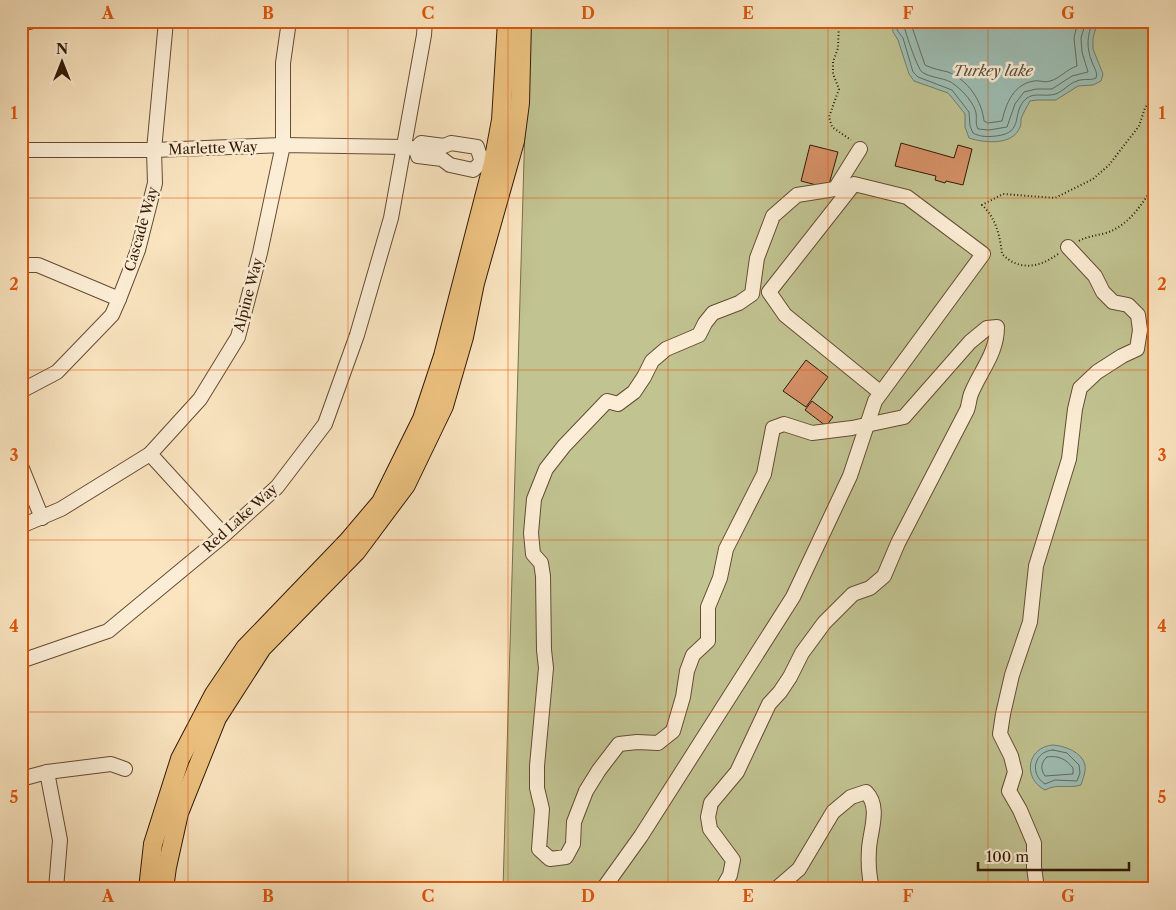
<svg xmlns="http://www.w3.org/2000/svg" width="1176" height="910" font-family="'Libre Caslon Text',serif">
	<style>
		.green { fill: #c1c391; stroke: #7a6e4b }
		.water { fill: #9ebfb5; stroke: #737d6f }
		.lines { fill: none; stroke-linecap: round; stroke-linejoin: round }
		.shore { stroke: #686c5d; stroke-width: 1 }
		.building { fill: #d48f65; stroke: #331905 }
		.minor-casing { stroke: #654c34; stroke-width: 16 }
		.major-casing { stroke: #331905; stroke-width: 20 }
		.path { stroke: #331905; stroke-width: 2; stroke-dasharray: 1 2.5; stroke-linecap: butt }
		.minor { stroke: #fceed6; stroke-width: 14 }
		.major { stroke: #edc280; stroke-width: 18 }
		.grid { fill: none; stroke: #df560c; stroke-width: 1; stroke-opacity: 0.55 }
		.labels { text-anchor: middle; stroke-width: 5; stroke-linejoin: round; paint-order: stroke }
		.street-label { font-size: 14px; fill: #331905; stroke: #fceed6 }
		.water-label { font-size: 15px; font-style: italic; fill: #585343; stroke: #fceed6 }
		.neatline { fill: none; stroke: #df560c; stroke-width: 2 }
		.grid-label { font-size: 16px; text-anchor: middle; font-weight: bold; fill: #df560c }
	</style>
	<rect width="100%" height="100%" fill="#fae5c0"/>
	<filter id="stains"><feTurbulence type="fractalNoise" baseFrequency=".004" numOctaves="4"/><feColorMatrix values="0 0 0 0 .2 0 0 0 0 .09 0 0 0 0 .02 0 0 0 .5 -.17"/></filter>
	<radialGradient id="worn" r=".72"><stop offset=".6" stop-color="#630" stop-opacity="0"/><stop offset="1" stop-color="#630" stop-opacity=".3"/></radialGradient>
	<polygon class="green" points="528,21 1155,21 1154,889 503,889"/>
	<g class="water">
		<path d="M892,21h210l-5,3 -4,14v11l10,25 -2,7 -8,4 -15,1 -22,14h-19l-7,1c-3,6 -7,12 -9,18 0,2 0,7 -1,8 -7,19 -36,16 -51,11l-4,-11v-13l-11,-14 -6,-7 -34,-12 -5,-7 -11,-34 -5,-8z"/>
		<path d="M1053,745c12,1 29,7 32,20 1,7 -2,13 -4,20 -13,4 -23,-2 -36,5 -23,-12 -18,-43 8,-45z"/>
	</g>
	<g class="lines">
		<g class="shore">
			<path d="M897,21v9l6,8 10,34 5,5 34,13 17,22 1,14 3,7c7,4 15,4 23,3 30,-3 14,-25 31,-38 7,-5 16,-2 23,-3 11,0 17,-11 27,-14 7,-3 13,0 19,-3 2,-6 -2,-10 -4,-16 -6,-15 -5,-26 1,-41"/>
			<path d="M903,21c0,6 15,49 19,51 10,7 24,5 33,13 8,6 19,18 21,28 1,6 -1,10 2,16l11,1 18,-3 8,-23 9,-12 12,-3h16l20,-13 16,-4 -6,-20 -1,-14 5,-17"/>
			<path d="M910,21l15,44c8,4 15,5 23,7 20,8 34,29 36,49l4,2 14,-2c4,-18 12,-37 32,-40 5,-1 11,2 16,0 9,-2 17,-12 27,-15l-3,-28 4,-17"/>
			<path d="M1053,750l14,3 12,12 1,8 -3,8 -22,-1 -10,4c-16,-10 -11,-33 8,-34z"/>
			<path d="M1047,757c11,-2 19,2 26,11v6l-28,2c-5,-7 -4,-14 2,-19z"/>
		</g>
	</g>
	<g class="building">
		<polygon points="901,143 954,158 958,145 972,149 963,185 946,181 945,183 935,180 936,176 895,166"/>
		<polygon points="810,145 838,152 828,188 801,181"/>
		<polygon points="806,360 828,377 806,407 783,391"/>
		<polygon points="812,401 833,417 826,426 805,410"/>
	</g>
	<g class="lines">
		<defs>
			<g id="minor">
				<polyline points="28,21 30,22"/>
				<polyline points="416,149 418,156 442,159 450,165 473,170 482,162 493,163"/>
				<polyline points="416,149 421,143 444,146 451,143 477,147 482,162"/>
				<polyline points="21,150 154,150 283,145 405,147 416,149"/>
				<polyline points="21,265 38,265 119,299"/>
				<polyline points="21,391 57,372 112,315 119,299 138,250 155,183 154,150 166,21"/>
				<polyline points="150,454 224,535"/>
				<polyline points="21,466 42,518"/>
				<polyline points="21,526 61,509 150,454 200,399 238,337 260,253 283,145 283,63 289,21"/>
				<polyline points="21,661 108,631 224,535 277,487 325,424 357,335 391,218 424,35 425,21"/>
				<polyline points="47,772 60,840 56,889"/>
				<polyline points="21,779 47,772 111,764 125,769"/>
				<polyline points="603,889 641,836 793,597 850,476 875,401 983,254 907,197 854,184 769,292 785,315 881,393"/>
				<path d="M722,889l8,-14 3,-15 -23,-31 -2,-12 3,-14 26,-31 32,-68 11,-12 10,-15 12,-24 22,-30 29,-29 17,-6 14,-12 14,-33 69,-133c2,-5 2,-11 4,-16 9,-23 26,-40 26,-67l-10,1 -17,14 -66,75 -52,11 -40,5 -28,-9 -11,4 -9,46 -38,75 -6,29 -12,29v34l-15,14 -6,16 -4,26 -10,34 -15,12 -21,-1 -18,2 -20,26 -13,21 -12,31 -1,22 -7,13 -16,2 -11,-10 3,-40 -5,-21v-22l9,-98 -2,-18 -1,-74 -2,-13 -8,-9 -2,-21 3,-34 12,-30 18,-23 43,-45 11,3 16,-12 10,-15 8,-16 14,-12 33,-14 6,-12 8,-10 26,-10 13,-9 5,-36 16,-42 24,-21 38,-6 25,-40"/>
				<path d="M776,889l23,-20 34,-57 18,-15 15,-5c15,15 4,39 3,57 -1,13 0,27 3,40"/>
				<polyline points="1037,889 1034,867 1034,843 1020,810 1009,791 1015,772 1011,756 1000,734 1003,714 1012,675 1030,622 1036,566 1069,459 1075,409 1080,388 1097,372 1122,356 1137,349 1140,330 1138,315 1128,305 1113,302 1103,292 1095,276 1068,247"/>
			</g>
			<g id="major">
				<polyline points="148,889 153,844 180,759 214,694 245,648 348,541 381,502 422,419 443,356 493,163 501,120 507,21"/>
				<polyline points="164,889 167,867 179,813 217,718 262,648 356,552 406,485 444,406 464,337 475,283 515,141 520,103 522,21"/>
			</g>
		</defs>
		<use href="#minor" class="minor-casing"/>
		<use href="#major" class="major-casing"/>
		<g class="path">
			<polyline points="839,21 838,48 833,62 833,74 839,89 829,117 832,127 851,140"/>
			<path d="M1079,241c8,-5 17,-5 27,-8 24,-8 37,-30 49,-50"/>
			<path d="M1058,254c-19,14 -39,17 -56,0 -2,-18 -6,-36 -20,-49l21,-11 52,4 38,-19 16,-14 30,-39 6,-18 10,-14"/>
		</g>
		<use href="#minor" class="minor"/>
		<use href="#major" class="major"/>
	</g>
	<path class="grid" d="M188,21v868M348,21v868M508,21v868M668,21v868M828,21v868M988,21v868M21,198h1134M21,370h1134M21,540h1134M21,712h1134"/>
	<g class="labels">
		<g class="street-label">
			<text transform="translate(213 148) rotate(-2)" y="5">Marlette Way</text>
			<text transform="translate(141 229) rotate(-74)" y="5">Cascade Way</text>
			<text transform="translate(248 295) rotate(-75)" y="5">Alpine Way</text>
			<text transform="translate(240 518) rotate(-42)" y="5">Red Lake Way</text>
		</g>
		<g class="water-label">
			<text x="993" y="76">Turkey lake</text>
		</g>
	</g>
	<rect width="1176" height="910" fill="none" stroke="#fae5c0" stroke-width="55"/>
	<g transform="translate(62 62)" stroke="#fceed6" stroke-width="4" paint-order="stroke">
	<path d="M0-4L9 19L0 12L-9 19Z" fill="#331905"/>
	<text y="-8" font-size="14" font-weight="bold" text-anchor="middle" fill="#331905">N</text>
	</g>
	<path d="M978 862v8h151v-8" fill="none" stroke="#331905" stroke-width="2.5"/>
	<text x="986" y="862" font-size="15" fill="#331905" stroke="#fceed6" stroke-width="4" paint-order="stroke">100 m</text>
	<rect x="28" y="28" width="1120" height="854" class="neatline"/>
	<g class="grid-label">
		<text x="108" y="19">A</text>
		<text x="268" y="19">B</text>
		<text x="428" y="19">C</text>
		<text x="588" y="19">D</text>
		<text x="748" y="19">E</text>
		<text x="908" y="19">F</text>
		<text x="1068" y="19">G</text>
		<text x="14" y="119">1</text>
		<text x="1162" y="119">1</text>
		<text x="14" y="290">2</text>
		<text x="1162" y="290">2</text>
		<text x="14" y="461">3</text>
		<text x="1162" y="461">3</text>
		<text x="14" y="632">4</text>
		<text x="1162" y="632">4</text>
		<text x="14" y="803">5</text>
		<text x="1162" y="803">5</text>
		<text x="108" y="902">A</text>
		<text x="268" y="902">B</text>
		<text x="428" y="902">C</text>
		<text x="588" y="902">D</text>
		<text x="748" y="902">E</text>
		<text x="908" y="902">F</text>
		<text x="1068" y="902">G</text>
	</g>
	<rect width="100%" height="100%" filter="url(#stains)"/>
	<rect width="100%" height="100%" fill="url(#worn)"/>
</svg>
